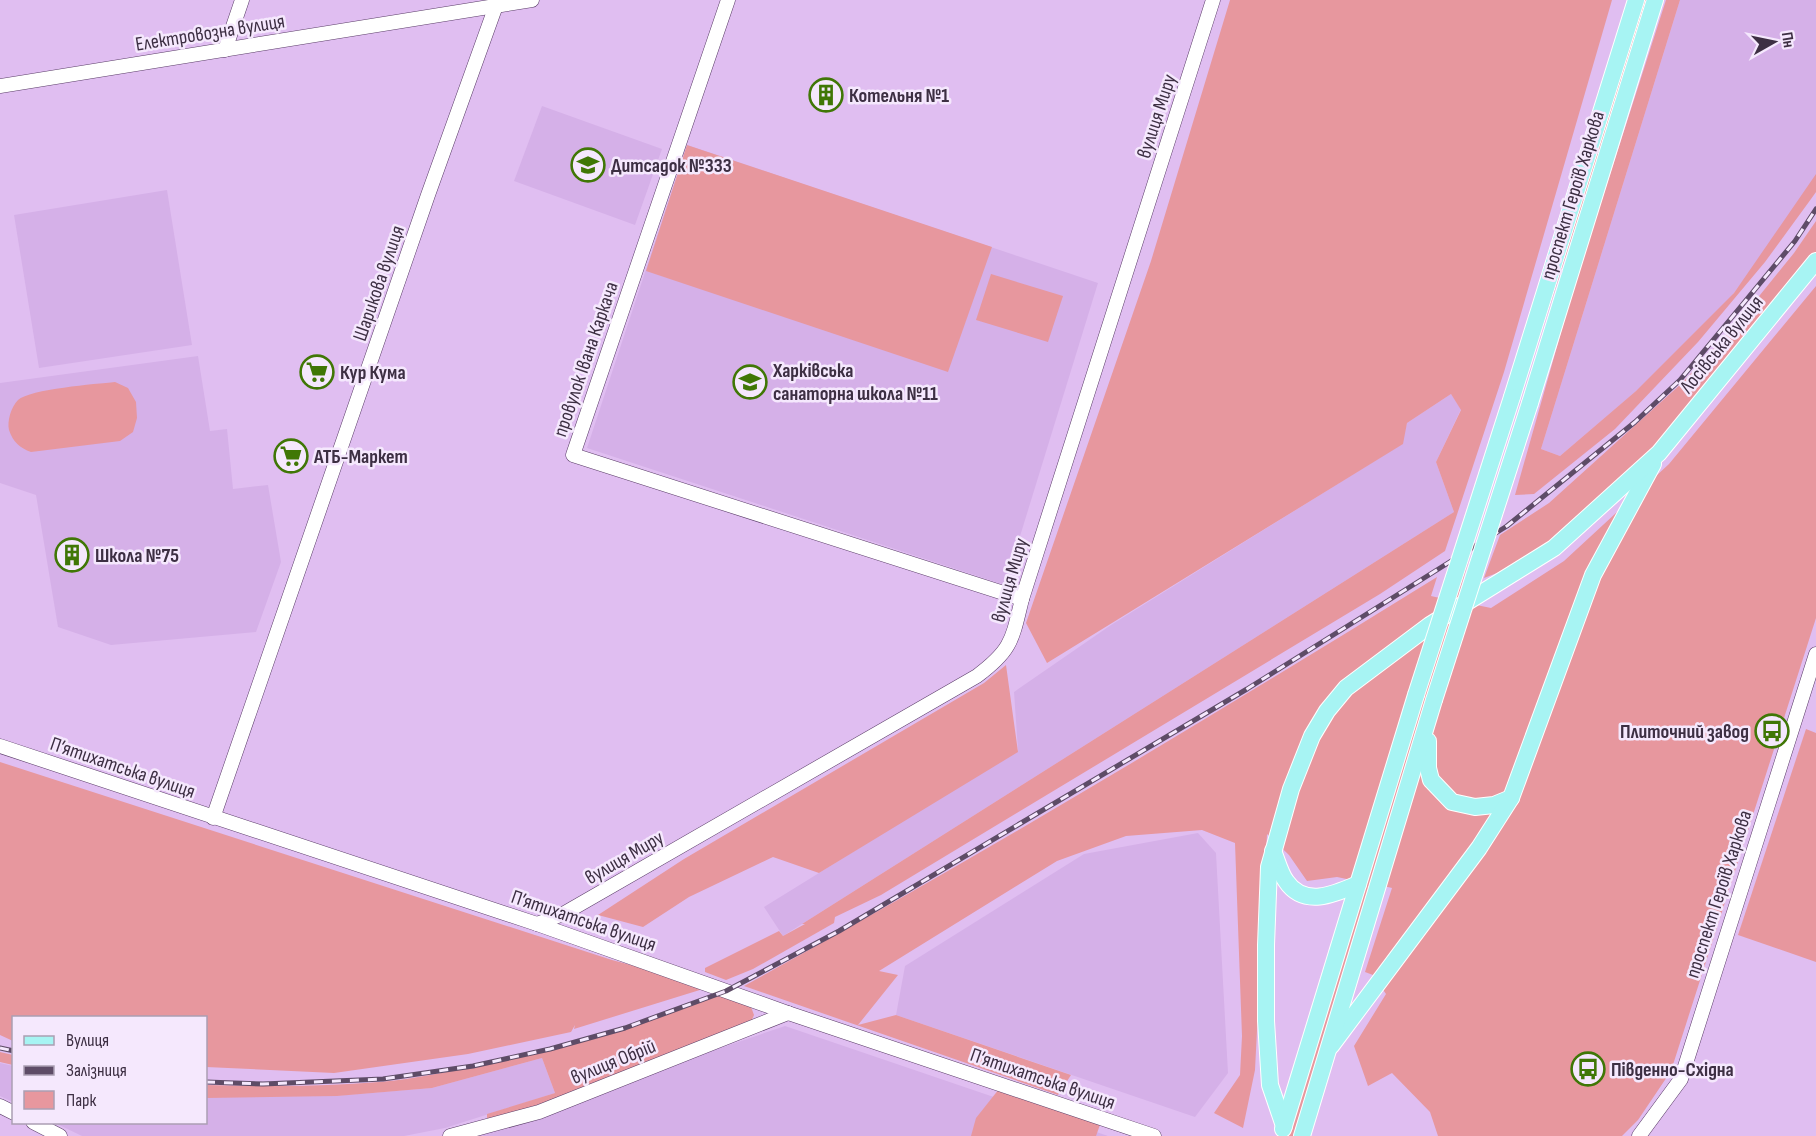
<svg xmlns="http://www.w3.org/2000/svg" width="1816" height="1136" font-family="'Sofia Sans Condensed',sans-serif">
	<style>
		.built { fill: #d5b0e8 }
		.green { fill: #e7979e }
		.lines { fill: none; stroke-linecap: round; stroke-linejoin: round }
		.minor-casing { stroke: #593c67; stroke-width: 15 }
		.major-casing { stroke: #fff; stroke-width: 18 }
		.minor { stroke: #fff; stroke-width: 14 }
		.major { stroke: #a7f4f3; stroke-width: 16 }
		.rail-casing { stroke: #5e4c67; stroke-width: 5 }
		.rail { stroke: #f5e8fd; stroke-width: 3; stroke-dasharray: 9; stroke-linecap: butt }
		.major-bridge-casing { stroke: #fff; stroke-width: 18; stroke-linecap: butt }
		.major-bridge { stroke: #a7f4f3; stroke-width: 16 }
		.labels { text-anchor: middle; stroke-width: 5; stroke-linejoin: round; paint-order: stroke }
		.street-label { font-size: 20px; fill: #3d2f43; stroke: #f5e8fd }
		.poi-label { font-size: 20px; font-weight: bold; fill: #3d2f43; stroke: #f5e8fd; text-anchor: start }
	</style>
	<rect width="100%" height="100%" fill="#e0bef1"/>
	<g class="built">
		<polygon points="1680,0 1816,0 1816,184 1703,334 1560,456 1541,449"/>
		<polygon points="542,106 662,149 635,225 514,181"/>
		<polygon points="687,145 1098,283 1005,585 587,448"/>
		<polygon points="167,190 192,345 39,368 14,215"/>
		<polygon points="198,356 210,431 227,429 233,489 268,485 281,562 256,632 111,645 58,627 36,495 0,483 0,383"/>
		<polygon points="1451,394 1461,409 1436,462 1454,512 783,936 764,907 1018,750 1014,692 1111,625 1402,444 1407,423"/>
		<polygon points="1198,833 1216,853 1228,1073 1195,1117 896,1015 905,966 1084,854"/>
		<polygon points="785,1026 1108,1136 462,1136"/>
		<polygon points="542,1058 555,1093 445,1128 404,1136 82,1136 55,1123 206,1122 206,1097 333,1096 432,1088"/>
		<polygon points="0,1063 13,1066 13,1102 0,1096"/>
	</g>
	<g class="green">
		<polygon points="1230,0 1612,0 1504,372 1445,551 1380,594 881,895 835,917 834,923 753,969 726,980 705,972 705,968 779,931 783,936 805,924 802,924 1454,512 1436,462 1461,410 1451,394 1407,423 1403,444 1047,663 1026,623 1151,261"/>
		<path d="M1645,0h4l-169,521 -23,80 34,7 73,-47 105,-97 147,-178v332l-145,453 -33,49 -16,16h-184l-8,-24 -38,-39 -24,13 -14,-40 32,-52 -13,-19 -8,-3 27,-84 -21,-5 -78,253h-5l78,-253 -29,-6 -30,4 -18,-26 -22,-21 -12,236 -12,58 -29,-15 26,-38 2,-39 -7,-193 -33,-13 -76,6 -69,25 -178,110 19,4 -40,50 38,-10 175,60 -13,20 -314,-109c235,-129 465,-268 693,-409l-6,19 22,5z"/>
		<polygon points="1666,0 1680,0 1541,449 1560,456 1636,391 1734,293 1816,174 1816,192 1811,199 1765,262 1698,342 1615,429 1534,494 1515,495 1573,290"/>
		<polygon points="687,145 992,247 948,372 646,271"/>
		<polygon points="1816,221 1816,254 1677,427 1555,542 1513,567 1484,578 1500,535 1549,503 1682,383 1739,321 1794,253"/>
		<polygon points="991,274 1063,296 1048,342 976,320"/>
		<path d="M115,382l13,6 8,14 1,16 -4,14 -13,9 -89,11c-11,-4 -18,-10 -22,-22 -2,-9 2,-23 9,-30 12,-11 78,-16 97,-18z"/>
		<polygon points="1006,665 1018,752 819,873 773,857 689,897 643,927 598,915 684,859 984,683"/>
		<polygon points="1806,729 1816,733 1816,962 1738,935"/>
		<polygon points="0,762 612,960 661,973 703,989 574,1029 575,1025 571,1032 468,1054 334,1073 206,1067 206,1018 14,1018 13,1041 0,1035"/>
		<path d="M719,995l31,9 4,11 -3,7 -195,77 -69,22v-7l68,-21 -13,-35 -110,30 -95,8 -131,2v-13c57,1 115,2 173,-3 36,-3 72,-11 108,-18 79,-17 156,-40 232,-69z"/>
		<polygon points="0,1052 13,1055 13,1065 0,1062"/>
		<polygon points="999,1089 1102,1119 1096,1136 971,1136 976,1118"/>
	</g>
	<g class="lines">
		<defs>
			<g id="minor">
				<polyline points="728,0 573,455 1022,599"/>
				<polyline points="225,50 242,0"/>
				<polyline points="0,86 532,0"/>
				<polyline points="0,746 537,924 788,1013 1154,1136"/>
				<polyline points="213,818 428,195 498,0"/>
				<path d="M537,924l26,-10 414,-238c35,-26 35,-36 45,-77l191,-599"/>
				<polyline points="0,1106 14,1113"/>
				<polyline points="33,1122 60,1136"/>
				<polyline points="450,1136 539,1112 788,1013"/>
				<polyline points="1639,1136 1681,1079 1816,654"/>
			</g>
			<g id="major">
				<polyline points="1512,397 1636,0"/>
				<polyline points="1530,403 1655,0"/>
				<polyline points="1428,741 1428,768 1431,780 1452,802 1475,807 1494,805 1511,798"/>
				<path d="M1273,851c4,9 7,22 13,30 18,27 49,13 72,3"/>
				<polyline points="1331,1046 1479,848 1511,798 1593,575 1653,464"/>
				<polyline points="1284,1126 1270,1085 1266,1021 1266,945 1269,867 1291,789 1312,736 1327,711 1346,688 1430,625 1554,548 1659,453 1816,261"/>
				<polyline points="1283,1129 1416,695"/>
				<polyline points="1302,1136 1434,700"/>
			</g>
		</defs>
		<use href="#minor" class="minor-casing"/>
		<use href="#major" class="major-casing"/>
		<use href="#minor" class="minor"/>
		<use href="#major" class="major"/>
		<defs>
			<g id="rail">
				<polyline points="0,1048 14,1051"/>
				<polyline points="206,1082 263,1084 383,1079 473,1066 550,1049 625,1028 726,991 839,931 1247,689 1507,526 1635,422 1680,380 1795,241 1816,209"/>
			</g>
		</defs>
		<use href="#rail" class="rail-casing"/>
		<use href="#rail" class="rail"/>
		<defs>
			<g id="major-bridge">
				<polyline points="1416,695 1512,397"/>
				<polyline points="1434,700 1530,403"/>
			</g>
		</defs>
		<use href="#major-bridge" class="major-bridge-casing"/>
		<use href="#major-bridge" class="major-bridge"/>
	</g>
	<defs>
		<symbol id="building-ring" viewBox="-11 -11 22 22"><circle r="9.5" fill="#f5e8fd" stroke="#407706" stroke-width="1.5"/><path d="M-4-6H4V6H1V3H-1V6H-4ZM-2.5-4.3h1.7v1.8h-1.7ZM.8-4.3h1.7v1.8H.8ZM-2.5-1h1.7V.8h-1.7ZM.8-1h1.7V.8H.8Z" fill="#407706"/></symbol>
		<symbol id="school-ring" viewBox="-11 -11 22 22"><circle r="9.5" fill="#f5e8fd" stroke="#407706" stroke-width="1.5"/><path d="M0-5L7-2L0 1L-7-2ZM-4 1L0 2.5L4 1V4Q0 6-4 4Z" fill="#407706"/></symbol>
		<symbol id="supermarket-ring" viewBox="-11 -11 22 22"><circle r="9.5" fill="#f5e8fd" stroke="#407706" stroke-width="1.5"/><path d="M-6-5.5h2.5l.6 2H6L4.5 2H-2.5L-4.4-4H-6ZM-1.5 3.2a1.3 1.3 0 1 0 .1 0ZM3 3.2a1.3 1.3 0 1 0 .1 0Z" fill="#407706"/></symbol>
		<symbol id="bus-ring" viewBox="-11 -11 22 22"><circle r="9.5" fill="#f5e8fd" stroke="#407706" stroke-width="1.5"/><path d="M-5-6H5V4H4V6H2V4H-2V6H-4V4H-5ZM-3.5-4V0h7V-4ZM-3.5 1.2v1.5H-2V1.2ZM2 1.2v1.5H3.5V1.2Z" fill="#407706"/></symbol>
	</defs>
	<g fill-rule="evenodd">
		<use href="#building-ring" x="807" y="76" width="38" height="38"/>
		<use href="#school-ring" x="569" y="146" width="38" height="38"/>
		<use href="#supermarket-ring" x="298" y="353" width="38" height="38"/>
		<use href="#school-ring" x="731" y="363" width="38" height="38"/>
		<use href="#supermarket-ring" x="272" y="437" width="38" height="38"/>
		<use href="#building-ring" x="53" y="536" width="38" height="38"/>
		<use href="#bus-ring" x="1753" y="712" width="38" height="38"/>
		<use href="#bus-ring" x="1569" y="1050" width="38" height="38"/>
	</g>
	<g class="labels">
		<g class="street-label">
			<text transform="translate(210 32) rotate(-9)" y="7">Електровозна вулиця</text>
			<text transform="translate(1156 116) rotate(-72)" y="7">вулиця Миру</text>
			<text transform="translate(1572 195) rotate(-73)" y="7">проспект Героїв Харкова</text>
			<text transform="translate(378 283) rotate(-71)" y="7">Шарикова вулиця</text>
			<text transform="translate(1721 344) rotate(-51)" y="7">Лосівська вулиця</text>
			<text transform="translate(585 359) rotate(-71)" y="7">провулок Івана Каркача</text>
			<text transform="translate(1009 580) rotate(-74)" y="7">вулиця Миру</text>
			<text transform="translate(123 767) rotate(19)" y="7">П’ятихатська вулиця</text>
			<text transform="translate(624 857) rotate(-30)" y="7">вулиця Миру</text>
			<text transform="translate(1718 894) rotate(-72)" y="7">проспект Героїв Харкова</text>
			<text transform="translate(584 920) rotate(19)" y="7">П’ятихатська вулиця</text>
			<text transform="translate(613 1061) rotate(-22)" y="7">вулиця Обрій</text>
			<text transform="translate(1043 1078) rotate(19)" y="7">П’ятихатська вулиця</text>
		</g>
		<g class="poi-label">
			<text x="849" y="102">Котельня №1</text>
			<text x="611" y="172">Дитсадок №333</text>
			<text x="773" y="377">Харківська<tspan x="773" dy="23">санаторна школа №11</tspan></text>
			<text x="340" y="379">Кур Кума</text>
			<text x="314" y="463">АТБ-Маркет</text>
			<text x="95" y="562">Школа №75</text>
			<text x="1749" y="738" text-anchor="end">Плиточний завод</text>
			<text x="1611" y="1076">Південно-Східна</text>
		</g>
	</g>
	<rect x="12" y="1016" width="195" height="108" fill="#f5e8fd" stroke="#ab9eb3" stroke-width="1.5"/>
	<rect x="24" y="1036" width="30" height="9" fill="#a7f4f3" stroke="#ab9eb3" stroke-width="1.5"/>
	<text x="66" y="1046" font-size="18" fill="#3d2f43">Вулиця</text>
	<rect x="24" y="1066" width="30" height="9" fill="#5e4c67" stroke="#ab9eb3" stroke-width="1.5"/>
	<text x="66" y="1076" font-size="18" fill="#3d2f43">Залізниця</text>
	<rect x="24" y="1091" width="30" height="18" fill="#e7979e" stroke="#ab9eb3" stroke-width="1.5"/>
	<text x="66" y="1106" font-size="18" fill="#3d2f43">Парк</text>
	<g transform="translate(1774 42) rotate(81)" stroke="#f5e8fd" stroke-width="4.5" paint-order="stroke">
	<path d="M0-4.5L10 22L0 15L-10 22Z" fill="#3d2f43"/>
	<text y="-9" font-size="16" font-weight="bold" text-anchor="middle" fill="#3d2f43">Пн</text>
	</g>
</svg>
